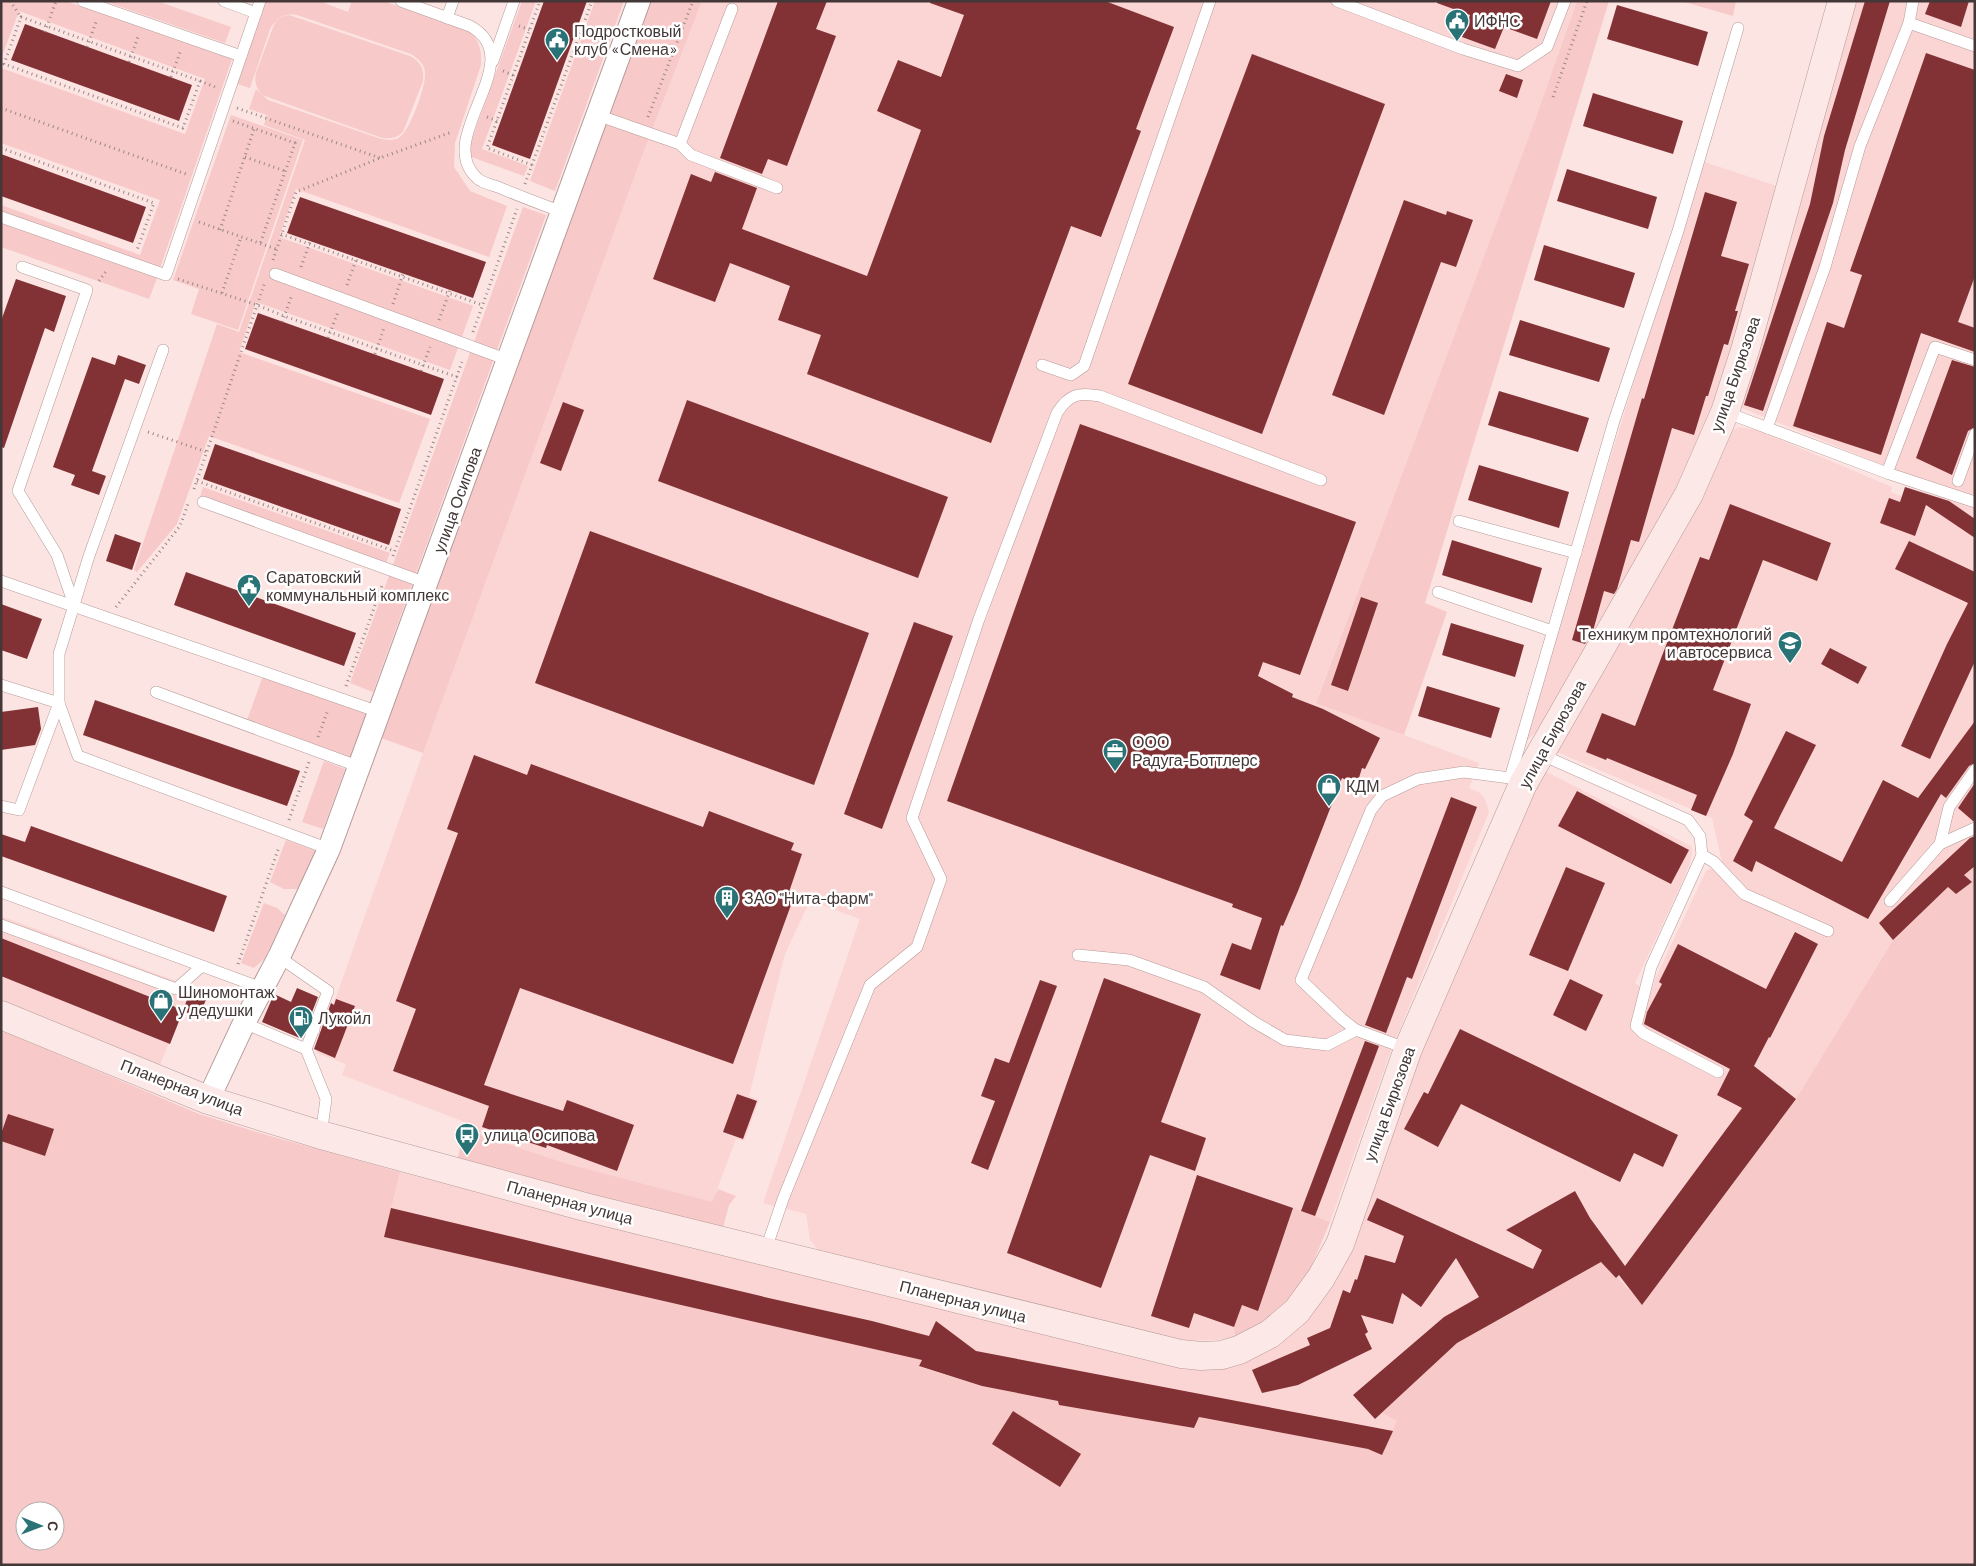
<svg xmlns="http://www.w3.org/2000/svg" width="1976" height="1566" font-family="Barlow,sans-serif">
	<style>
		.built { fill: #fbd5d4 }
		.green { fill: #f7c9c8; fill-rule: evenodd }
		.building { fill: #823235 }
		.lines { fill: none; stroke-linecap: round; stroke-linejoin: round }
		.service-casing { stroke: #b59a98; stroke-width: 12 }
		.minor-casing { stroke: #b59a98; stroke-width: 24 }
		.secondary-casing { stroke: #b59a98; stroke-width: 29 }
		.path { stroke: #998887; stroke-width: 3; stroke-dasharray: 1 4; stroke-linecap: butt }
		.service { stroke: #fff; stroke-width: 11 }
		.minor { stroke: #fff; stroke-width: 22 }
		.secondary { stroke: #fce8e7; stroke-width: 28 }
		.labels { text-anchor: middle; stroke-width: 5; stroke-linejoin: round; paint-order: stroke }
		.poi-label { font-size: 16px; fill: #433737; stroke: #fff; text-anchor: start }
		.street-label { font-size: 16px; fill: #433737; stroke: #fff }
	</style>
	<rect width="100%" height="100%" fill="#fce4e3"/>
	<g class="built">
		<polygon points="702,1 1577,1 1535,120 1316,702 1479,763 1469,788 1480,793 1485,799 1489,812 1390,1053 1330,1222 1293,1209 1258,1311 1235,1337 1217,1340 1181,1341 1124,1328 945,1282 820,1252 810,1240 806,1214 763,1203 860,919 810,901 785,954 749,1096 759,1100 744,1141 736,1139 712,1203 568,1164 465,1130 467,1123 342,1075 346,1064 316,1053 423,753 645,148"/>
		<polygon points="1854,1 1975,1 1975,866 1972,882 1956,894 1948,887 1893,940 1796,1099 1642,1305 1601,1263 1457,1343 1382,1413 1398,1421 1382,1455 1368,1449 1199,1417 1194,1428 1059,1405 982,1386 920,1366 921,1360 384,1237 400,1172 583,1220 1148,1357 1277,1343 1407,1080 1510,843 1545,771 1691,846 1692,852 1689,866 1681,885 1635,983 1651,993 1655,979 1706,871 1722,862 1712,818 1557,752 1583,707 1695,497 1725,434 1739,427 1757,430 1892,487 1891,492 1929,508 1939,494 1910,476 1742,408 1740,405"/>
		<polygon points="1702,161 1777,186 1740,325 1702,433 1677,488 1544,725 1522,745"/>
		<polygon points="1,916 192,987 160,1065 1,1000"/>
	</g>
	<g class="green">
		<polygon points="1,1 65,1 232,59 160,268 1,212 1,205 140,255 160,200 1,143 1,68 185,134 205,79 19,11 1,59"/>
		<polygon points="104,1 157,1 231,27 225,43"/>
		<path d="M265,1h54l29,11 4,-11h31l87,30c9,10 12,20 11,34l-26,78 -1,24 16,24 37,15 -18,51 -193,-68 -17,48 194,69 -23,64 -194,-68 -17,50 191,67 -31,84 -190,-67 -32,88 -40,48 -3,-2 83,-246 22,8 66,-192 -41,-15 3,-10 -18,-6 7,-20 12,11 113,39c7,1 13,2 19,-2 10,-7 27,-53 25,-65 -1,-9 -7,-13 -14,-18l-114,-39c-13,-2 -20,2 -27,14l-20,59 -13,-4z"/>
		<polygon points="522,1 536,1 482,149 528,166 524,176 466,155"/>
		<polygon points="595,1 624,1 555,191 530,181"/>
		<polygon points="650,1 702,1 645,148 423,753 381,738 489,437"/>
		<polygon points="1577,1 1609,1 1425,603 1447,612 1404,735 1316,703 1535,120"/>
		<polygon points="1681,1 1736,1 1733,16"/>
		<path d="M289,15l121,41c11,6 14,13 13,25l-20,51c-7,6 -12,7 -21,6l-120,-43c-6,-8 -8,-13 -6,-22l19,-51 6,-5z"/>
		<polygon points="231,115 303,140 238,330 191,314 199,289 173,280"/>
		<polygon points="523,207 546,215 373,692 350,683"/>
		<polygon points="1,223 157,278 149,299 1,247"/>
		<polygon points="203,487 390,553 386,563 200,497"/>
		<polygon points="263,676 367,714 351,758 247,720"/>
		<polygon points="324,761 345,769 323,829 302,822"/>
		<polygon points="286,840 316,851 298,889 284,889 270,882"/>
		<path d="M1975,866v699h-1974v-535l198,84 71,22 130,36 -16,65 538,123 -2,7 62,19 76,15 2,4 134,23 5,-11 169,32 14,5 15,-33 -15,-8 75,-70 144,-81 42,42 153,-205 97,-159 55,-53 8,7 16,-12 -8,-7zM25,1511h30v30h-30z"/>
		<polygon points="264,903 277,908 285,915 265,958 254,968 241,963"/>
		<polygon points="465,1130 568,1164 712,1202 718,1189 736,1196 729,1205 723,1228 718,1228 457,1160"/>
		<polygon points="1293,1208 1330,1222 1309,1272 1286,1306 1263,1323 1235,1337 1234,1327 1242,1305 1258,1310"/>
	</g>
	<g class="building">
		<polygon points="544,1 587,1 530,159 492,145"/>
		<polygon points="778,1 827,1 816,29 836,36 787,166 768,159 762,174 720,158"/>
		<polygon points="930,1 1105,1 1174,27 1136,129 1141,131 1101,237 1071,226 991,443 807,374 821,335 778,320 790,286 730,263 715,302 653,279 691,174 711,182 715,172 757,188 742,229 867,276 921,130 877,111 898,60 941,77 964,15 930,3"/>
		<polygon points="1437,1 1551,1 1537,39 1504,27 1495,49 1462,37 1470,15 1437,3"/>
		<polygon points="1865,1 1890,1 1845,150 1833,203 1763,411 1744,405 1810,204 1824,136"/>
		<polygon points="1930,1 1969,1 1961,27 1925,14"/>
		<polygon points="1617,5 1708,32 1698,66 1607,39"/>
		<polygon points="25,24 192,85 179,121 11,60"/>
		<polygon points="1926,53 1975,70 1975,276 1958,322 1975,328 1975,352 1921,333 1881,455 1793,426 1827,322 1844,328 1862,275 1850,271"/>
		<polygon points="1252,54 1385,104 1262,434 1128,384"/>
		<polygon points="1506,74 1523,80 1517,98 1499,91"/>
		<polygon points="1593,93 1683,121 1673,154 1583,126"/>
		<polygon points="1,154 146,207 133,243 1,196"/>
		<polygon points="1567,169 1657,197 1648,229 1557,201"/>
		<polygon points="1705,192 1737,202 1721,256 1749,264 1735,311 1738,311 1728,345 1724,344 1708,396 1706,396 1694,435 1672,428 1639,542 1631,540 1617,589 1614,594 1604,591 1593,631 1585,644 1572,640 1642,398 1644,399"/>
		<polygon points="300,197 486,262 473,298 287,233"/>
		<polygon points="1404,200 1446,215 1447,211 1473,220 1456,267 1441,262 1384,415 1332,395"/>
		<polygon points="1544,245 1635,273 1624,308 1534,280"/>
		<polygon points="16,279 66,296 54,332 45,328 4,448 1,447 1,321"/>
		<polygon points="258,313 444,379 431,415 245,349"/>
		<polygon points="1520,320 1610,348 1599,382 1509,355"/>
		<polygon points="118,355 146,365 139,384 125,379 92,471 106,476 99,495 71,485 75,475 53,467 92,357 115,365"/>
		<polygon points="1952,360 1975,367 1975,427 1968,431 1952,475 1916,458"/>
		<polygon points="1499,391 1589,418 1578,452 1488,425"/>
		<polygon points="687,400 948,497 918,578 658,481"/>
		<polygon points="563,402 584,410 561,471 540,463"/>
		<polygon points="1080,424 1356,522 1300,675 1263,662 1258,676 1293,694 1292,697 1323,709 1380,738 1365,769 1362,768 1358,781 1349,778 1348,781 1342,778 1298,891 1283,926 1281,925 1260,990 1220,975 1232,943 1251,950 1262,918 1232,907 1233,904 947,801"/>
		<polygon points="215,444 401,509 389,545 203,479"/>
		<polygon points="1479,465 1569,492 1559,528 1468,500"/>
		<polygon points="1905,487 1949,501 1975,519 1975,538 1926,505 1915,536 1880,523 1889,498 1900,502"/>
		<polygon points="1730,504 1831,543 1817,581 1763,560 1713,690 1751,704 1733,754 1706,816 1691,810 1697,795 1607,758 1606,760 1586,752 1602,713 1635,726 1700,557 1709,560"/>
		<polygon points="590,531 869,633 814,785 535,683"/>
		<polygon points="115,534 141,543 132,570 106,561"/>
		<polygon points="1452,540 1542,568 1532,603 1442,575"/>
		<polygon points="1909,541 1975,572 1975,661 1930,759 1901,746 1947,644 1968,603 1895,569"/>
		<polygon points="186,572 356,633 344,666 174,605"/>
		<polygon points="1361,597 1378,603 1348,691 1331,685"/>
		<polygon points="1,604 42,619 27,659 1,650"/>
		<polygon points="914,622 953,636 882,829 844,814"/>
		<polygon points="1451,623 1524,645 1515,677 1442,655"/>
		<polygon points="1830,648 1867,667 1858,684 1821,664"/>
		<polygon points="1427,686 1500,708 1491,738 1418,716"/>
		<polygon points="95,700 300,771 287,806 83,735"/>
		<polygon points="38,707 41,729 35,745 1,750 1,712"/>
		<polygon points="1975,721 1975,763 1969,766 1946,798 1941,794 1868,919 1756,861 1752,872 1733,861 1753,821 1744,815 1786,731 1816,745 1774,828 1842,862 1883,780 1918,798"/>
		<polygon points="474,755 527,775 531,764 703,827 709,811 794,843 791,850 802,854 789,892 795,894 733,1064 520,988 484,1085 563,1111 567,1100 634,1125 617,1171 547,1145 546,1148 482,1127 489,1106 393,1071 416,1009 396,1001 458,833 447,829"/>
		<polygon points="1975,783 1975,821 1973,821 1958,808"/>
		<polygon points="1577,791 1689,850 1671,884 1558,826"/>
		<polygon points="1451,797 1477,807 1412,979 1407,977 1386,1033 1365,1025"/>
		<polygon points="31,826 227,896 214,932 1,856 1,834 25,842"/>
		<polygon points="1975,836 1975,866 1964,875 1972,882 1956,894 1948,887 1893,940 1879,923 1970,838"/>
		<polygon points="1566,867 1605,883 1568,971 1529,955"/>
		<polygon points="1795,932 1818,944 1770,1038 1769,1037 1754,1066 1796,1099 1642,1305 1619,1275 1616,1278 1601,1262 1457,1343 1375,1419 1353,1395 1444,1317 1479,1297 1456,1258 1421,1307 1402,1293 1393,1324 1361,1315 1368,1332 1365,1334 1372,1349 1298,1385 1262,1393 1252,1370 1310,1345 1307,1338 1330,1328 1343,1290 1350,1293 1355,1279 1357,1280 1365,1255 1395,1263 1404,1236 1367,1220 1377,1198 1533,1269 1542,1250 1506,1230 1575,1191 1590,1218 1625,1266 1742,1108 1717,1095 1730,1069 1644,1024 1647,1012 1662,984 1659,982 1678,944 1766,989"/>
		<polygon points="1,938 183,1010 192,987 208,994 199,1018 183,1011 170,1044 1,976"/>
		<polygon points="1104,978 1201,1014 1161,1122 1206,1138 1195,1171 1150,1155 1101,1288 1007,1253"/>
		<polygon points="1570,979 1603,995 1586,1031 1553,1015"/>
		<polygon points="1040,980 1057,986 988,1170 971,1163 995,1101 981,1096 995,1058 1009,1063"/>
		<polygon points="297,988 318,997 309,1020 298,1017 292,1022 293,1029 304,1034 302,1039 262,1022 274,994 291,1002"/>
		<polygon points="336,999 355,1006 335,1058 314,1049 331,1003 334,1005"/>
		<polygon points="1460,1029 1678,1135 1663,1167 1634,1153 1620,1182 1461,1104 1438,1147 1404,1129 1424,1092 1428,1094"/>
		<polygon points="1365,1041 1379,1046 1315,1216 1301,1211"/>
		<polygon points="737,1094 757,1101 743,1139 723,1132"/>
		<polygon points="8,1114 54,1129 45,1156 1,1141 1,1134"/>
		<polygon points="1197,1175 1293,1208 1258,1311 1242,1305 1234,1327 1194,1313 1189,1328 1151,1316"/>
		<polygon points="391,1208 773,1299 872,1321 929,1336 936,1321 976,1351 1393,1431 1382,1455 1368,1449 1199,1417 1194,1428 1059,1405 1058,1401 982,1386 919,1366 922,1360 384,1237"/>
		<polygon points="1013,1411 1081,1454 1060,1487 992,1444"/>
	</g>
	<g class="lines">
		<defs>
			<g id="service">
				<polyline points="83,1 241,56"/>
				<polyline points="224,1 256,13"/>
				<path d="M401,1l69,25c62,34 -38,111 7,152 5,5 15,7 21,9 21,9 43,17 64,25"/>
				<polyline points="1337,1 1463,49 1518,66 1547,47 1565,1"/>
				<polyline points="447,18 453,1"/>
				<polyline points="1909,23 1975,46"/>
				<polyline points="493,61 514,1"/>
				<polyline points="597,115 680,144 691,155 777,188"/>
				<polyline points="680,144 732,9"/>
				<polyline points="1,217 166,275 260,1"/>
				<polyline points="22,267 87,290 18,491 57,555 74,605"/>
				<polyline points="275,274 508,360"/>
				<polyline points="1042,365 1071,375 1084,366 1210,1"/>
				<polyline points="1725,412 1887,473 1975,502"/>
				<polyline points="1767,428 1825,267 1860,146 1909,23 1913,1"/>
				<polyline points="1887,473 1935,347 1975,360"/>
				<polyline points="1958,481 1975,434"/>
				<polyline points="203,502 426,583"/>
				<polyline points="1459,521 1576,553"/>
				<polyline points="1,581 379,712"/>
				<polyline points="1438,592 1552,631"/>
				<polyline points="1,685 59,703 78,756 329,849"/>
				<polyline points="156,692 360,767"/>
				<polyline points="1540,754 1688,820 1700,836 1702,855 1651,967 1636,1026 1643,1033 1718,1072"/>
				<polyline points="1523,784 1510,778 1614,421 1678,231 1738,28"/>
				<polyline points="1,806 19,810 59,703 59,654 89,556 163,350"/>
				<polyline points="1940,844 1949,807 1975,770"/>
				<polyline points="1702,855 1714,862 1744,894 1828,931"/>
				<polyline points="1,892 262,988"/>
				<polyline points="1890,901 1940,844 1975,828"/>
				<polyline points="1,925 176,989 202,966"/>
				<polyline points="1078,955 1129,960 1204,987 1254,1022 1285,1040 1327,1045 1356,1030 1408,1049"/>
				<polyline points="279,957 328,991 306,1049"/>
				<polyline points="244,1023 306,1049 326,1099 321,1135"/>
				<polyline points="299,1024 314,1030"/>
				<polyline points="1356,1030 1342,1019 1301,980 1371,810 1382,796 1418,779 1464,772 1510,778"/>
				<path d="M765,1252l18,-53 87,-214 47,-38 24,-68 -29,-61 67,-199 78,-206c12,-19 22,-21 43,-17l221,84"/>
			</g>
			<polyline id="minor" points="208,1100 244,1023 279,957 329,849 639,1"/>
			<polyline id="secondary" points="1,1015 208,1100 321,1135 585,1207 1181,1354 1201,1356 1222,1355 1239,1350 1270,1334 1297,1311 1321,1278 1340,1244 1408,1049 1523,784 1689,494 1725,412 1746,347 1842,1"/>
		</defs>
		<use href="#service" class="service-casing"/>
		<use href="#minor" class="minor-casing"/>
		<use href="#secondary" class="secondary-casing"/>
		<g class="path">
			<polyline points="10,1 21,17"/>
			<polygon points="21,17 200,81 183,128 4,64"/>
			<polyline points="519,26 533,31"/>
			<polyline points="45,32 56,1"/>
			<polyline points="87,47 96,22"/>
			<polyline points="129,62 139,34"/>
			<polyline points="503,71 517,77"/>
			<polyline points="171,77 181,50"/>
			<polyline points="200,81 215,87"/>
			<polyline points="1553,97 1587,1"/>
			<polyline points="1,108 186,174"/>
			<polyline points="237,108 380,158"/>
			<polyline points="487,117 500,122"/>
			<polyline points="648,117 693,1"/>
			<polyline points="233,121 295,143 260,244"/>
			<polyline points="1,148 154,203 137,250"/>
			<polyline points="245,157 285,171"/>
			<polyline points="532,165 487,148 540,1"/>
			<polyline points="525,184 592,1"/>
			<polyline points="199,222 276,249"/>
			<polyline points="220,230 254,129"/>
			<polyline points="281,234 482,305"/>
			<polyline points="273,260 296,192 380,158 452,132"/>
			<polyline points="301,267 310,242"/>
			<polyline points="178,279 257,305 284,316 457,377"/>
			<polyline points="99,281 107,270"/>
			<polyline points="347,285 357,257"/>
			<polyline points="222,293 241,237"/>
			<polyline points="393,304 403,274"/>
			<polyline points="439,320 450,290"/>
			<polyline points="282,322 292,295"/>
			<polyline points="473,332 517,209"/>
			<polyline points="328,338 338,312"/>
			<polyline points="375,354 384,328"/>
			<polyline points="421,371 430,347"/>
			<polyline points="148,432 207,452"/>
			<polyline points="197,481 394,551"/>
			<polyline points="194,489 265,282"/>
			<polyline points="393,556 463,359"/>
			<polyline points="116,607 180,526 188,504"/>
			<polyline points="346,686 383,583"/>
			<polyline points="318,737 328,710"/>
			<polyline points="289,820 309,762"/>
			<polyline points="238,964 279,847"/>
		</g>
		<use href="#service" class="service"/>
		<use href="#minor" class="minor"/>
		<use href="#secondary" class="secondary"/>
	</g>
	<defs>
		<symbol id="civic-pin" viewBox="-11 -11 22 30"><path d="M0 17L-7.5 6A9.5 9.5 0 1 1 7.5 6Z" fill="#297377" stroke="#fff"/><path d="M-.6-6.5H3V-4.5H.6V-3L4-1V1h2V6H-6V1h2V-1L-.6-3ZM-1.2 2.5V6h2.4V2.5Z" fill="#fff"/></symbol>
		<symbol id="university-pin" viewBox="-11 -11 22 30"><path d="M0 17L-7.5 6A9.5 9.5 0 1 1 7.5 6Z" fill="#297377" stroke="#fff"/><path d="M0-5L7-2L0 1L-7-2ZM-4 1L0 2.5L4 1V4Q0 6-4 4Z" fill="#fff"/></symbol>
		<symbol id="office-pin" viewBox="-11 -11 22 30"><path d="M0 17L-7.5 6A9.5 9.5 0 1 1 7.5 6Z" fill="#297377" stroke="#fff"/><path d="M-6-3h4V-5.5h4V-3h4V5H-6ZM-1-4.5V-3h2v-1.5ZM-6 0V1H6V0Z" fill="#fff"/></symbol>
		<symbol id="shop-pin" viewBox="-11 -11 22 30"><path d="M0 17L-7.5 6A9.5 9.5 0 1 1 7.5 6Z" fill="#297377" stroke="#fff"/><path d="M-5-2.5h2.3a2.7 3.5 0 0 1 5.4 0H5L5.5 6h-11ZM-1.5-2.5h3a1.5 2.3 0 0 0-3 0Z" fill="#fff"/></symbol>
		<symbol id="building-pin" viewBox="-11 -11 22 30"><path d="M0 17L-7.5 6A9.5 9.5 0 1 1 7.5 6Z" fill="#297377" stroke="#fff"/><path d="M-4-6H4V6H1V3H-1V6H-4ZM-2.5-4.3h1.7v1.8h-1.7ZM.8-4.3h1.7v1.8H.8ZM-2.5-1h1.7V.8h-1.7ZM.8-1h1.7V.8H.8Z" fill="#fff"/></symbol>
		<symbol id="fuel-pin" viewBox="-11 -11 22 30"><path d="M0 17L-7.5 6A9.5 9.5 0 1 1 7.5 6Z" fill="#297377" stroke="#fff"/><path d="M-5.5-6h7V0h2V4h1.3V-2.5L3-4.5l.8-.8L6-3V5H2.5V1h-1V6h-7ZM-4.2-4.7v3.2H.2V-4.7Z" fill="#fff"/></symbol>
		<symbol id="bus-pin" viewBox="-11 -11 22 30"><path d="M0 17L-7.5 6A9.5 9.5 0 1 1 7.5 6Z" fill="#297377" stroke="#fff"/><path d="M-5-6H5V4H4V6H2V4H-2V6H-4V4H-5ZM-3.5-4V0h7V-4ZM-3.5 1.2v1.5H-2V1.2ZM2 1.2v1.5H3.5V1.2Z" fill="#fff"/></symbol>
	</defs>
	<g fill-rule="evenodd">
		<use href="#civic-pin" x="1443" y="7" width="28" height="38"/>
		<use href="#civic-pin" x="543" y="26" width="28" height="38"/>
		<use href="#civic-pin" x="235" y="572" width="28" height="38"/>
		<use href="#university-pin" x="1776" y="629" width="28" height="38"/>
		<use href="#office-pin" x="1101" y="737" width="28" height="38"/>
		<use href="#shop-pin" x="1315" y="772" width="28" height="38"/>
		<use href="#building-pin" x="713" y="884" width="28" height="38"/>
		<use href="#shop-pin" x="147" y="987" width="28" height="38"/>
		<use href="#fuel-pin" x="287" y="1004" width="28" height="38"/>
		<use href="#bus-pin" x="453" y="1121" width="28" height="38"/>
	</g>
	<g class="labels">
		<g class="poi-label">
			<text x="1474" y="27">ИФНС</text>
			<text x="574" y="37">Подростковый<tspan x="574" dy="18">клуб «Смена»</tspan></text>
			<text x="266" y="583">Саратовский<tspan x="266" dy="18">коммунальный комплекс</tspan></text>
			<text x="1772" y="640" text-anchor="end">Техникум промтехнологий<tspan x="1772" dy="18">и автосервиса</tspan></text>
			<text x="1132" y="748">ООО<tspan x="1132" dy="18">Радуга-Боттлерс</tspan></text>
			<text x="1346" y="792">КДМ</text>
			<text x="744" y="904">ЗАО "Нита-фарм"</text>
			<text x="178" y="998">Шиномонтаж<tspan x="178" dy="18">у дедушки</tspan></text>
			<text x="318" y="1024">Лукойл</text>
			<text x="484" y="1141">улица Осипова</text>
		</g>
		<g class="street-label">
			<text transform="translate(1735 374) rotate(-71)" y="6">улица Бирюзова</text>
			<text transform="translate(457 500) rotate(-70)" y="6">улица Осипова</text>
			<text transform="translate(1552 734) rotate(-61)" y="6">улица Бирюзова</text>
			<text transform="translate(182 1087) rotate(21)" y="6">Планерная улица</text>
			<text transform="translate(1389 1104) rotate(-70)" y="6">улица Бирюзова</text>
			<text transform="translate(570 1202) rotate(15)" y="6">Планерная улица</text>
			<text transform="translate(963 1301) rotate(14)" y="6">Планерная улица</text>
		</g>
	</g>
	<rect width="1976" height="1566" fill="none" stroke="#433737" stroke-width="5"/>
	<g transform="translate(40 1526) rotate(91)"><circle r="24" fill="#ffffff" stroke="#b4afaf"/>
	<path d="M0-4L9 19L0 12L-9 19Z" fill="#297377"/>
	<text y="-8" font-size="14" font-weight="bold" text-anchor="middle" fill="#433737">С</text>
	</g>
</svg>
